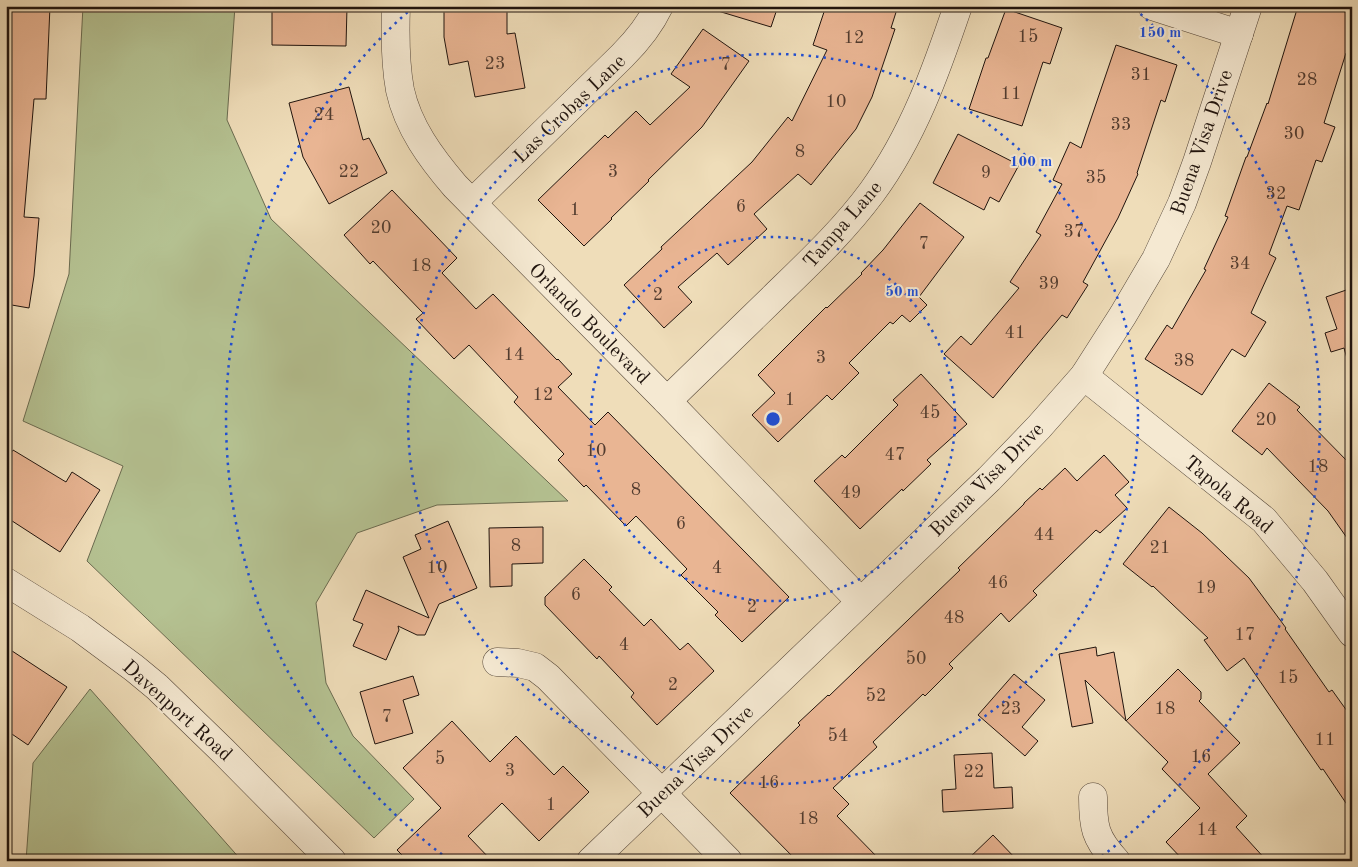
<svg xmlns="http://www.w3.org/2000/svg" width="1358" height="867" font-family="'Old Standard TT',serif">
	<style>
		.green { fill: #b5c292; stroke: #6a6b50 }
		.building { fill: #e9b593; stroke: #20140e }
		.lines { fill: none; stroke-linecap: round; stroke-linejoin: round }
		.minor-casing { stroke: #544639; stroke-width: 29 }
		.minor { stroke: #f5e9d2; stroke-width: 28 }
		.ring { fill: none; stroke: #1d4ed8; stroke-width: 2.5; stroke-dasharray: 2.5 5 }
		.labels { text-anchor: middle; stroke-width: 4; stroke-linejoin: round; paint-order: stroke }
		.number-label { font-size: 18px; fill: #523c2f }
		.street-label { font-size: 20px; fill: #20140e; stroke: #f5e9d2 }
		.centre { fill: #1d4ed8; stroke: #f5e9d2; stroke-width: 2.5 }
		.ring-label { font-size: 15px; text-anchor: middle; font-weight: bold; fill: #1d4ed8; stroke: #f5e9d2; stroke-width: 4; stroke-linejoin: round; paint-order: stroke }
	</style>
	<rect width="100%" height="100%" fill="#efddb9"/>
	<filter id="stains"><feTurbulence type="fractalNoise" baseFrequency=".004" numOctaves="4"/><feColorMatrix values="0 0 0 0 .2 0 0 0 0 .09 0 0 0 0 .02 0 0 0 .5 -.17"/></filter>
	<radialGradient id="worn" r=".72"><stop offset=".6" stop-color="#630" stop-opacity="0"/><stop offset="1" stop-color="#630" stop-opacity=".3"/></radialGradient>
	<g class="green">
		<polygon points="83,6 235,6 227,120 271,219 568,501 437,505 357,533 316,603 326,683 353,736 414,799 374,838 87,561 123,466 23,421 69,274"/>
		<polygon points="90,689 242,861 26,861 33,763"/>
	</g>
	<g class="building">
		<polygon points="6,6 50,6 46,99 34,99 24,217 39,218 34,276 29,308 6,304"/>
		<polygon points="444,6 507,6 507,34 515,33 525,88 475,97 468,61 449,65 444,37"/>
		<polygon points="719,6 778,6 771,27 718,11"/>
		<polygon points="826,6 898,6 891,28 895,29 872,97 856,129 811,185 798,174 754,214 767,229 728,265 717,253 678,287 692,302 664,328 624,285 662,249 661,247 752,162 788,117 792,121 827,50 813,45"/>
		<polygon points="1298,6 1326,6 1352,14 1352,40 1347,54 1346,53 1324,123 1335,127 1322,162 1316,160 1299,210 1287,206 1269,254 1276,258 1251,313 1266,322 1245,357 1232,349 1202,395 1145,359 1167,325 1172,329 1206,270 1204,269 1228,217 1225,216 1246,157 1247,157 1267,103 1268,104"/>
		<polygon points="272,7 347,7 346,46 272,45"/>
		<polygon points="1006,9 1062,28 1050,64 1043,62 1022,126 969,109 986,58 988,58"/>
		<polygon points="703,29 749,61 702,127 648,180 649,181 611,218 612,219 584,246 538,200 605,135 608,138 636,111 650,125 690,87 671,74"/>
		<polygon points="1116,45 1177,65 1165,102 1161,100 1137,173 1138,174 1118,218 1083,282 1088,285 1067,318 1062,315 993,398 944,354 961,336 971,345 1019,288 1010,282 1041,235 1036,232 1062,184 1053,180 1070,142 1081,148"/>
		<polygon points="349,87 363,140 369,138 387,173 329,204 303,157 289,103"/>
		<polygon points="958,134 1019,165 999,202 990,197 984,210 933,183"/>
		<polygon points="392,190 457,258 442,273 476,309 493,294 557,360 558,359 572,374 558,387 595,425 608,412 789,597 742,642 715,615 718,612 681,575 687,569 636,516 626,526 586,485 584,487 558,460 564,454 514,402 518,397 469,345 454,359 416,319 423,313 373,261 370,264 344,235"/>
		<polygon points="920,203 964,237 919,297 927,305 910,322 902,315 893,324 890,322 849,363 859,373 832,400 827,395 778,442 752,415 775,393 758,375 826,307 827,308 862,274 861,273 883,250"/>
		<polygon points="1352,288 1352,362 1348,362 1344,348 1331,352 1325,333 1337,329 1326,297"/>
		<polygon points="921,374 967,424 927,460 931,464 903,491 902,489 860,529 814,481 842,455 845,458 898,405 893,400"/>
		<polygon points="1269,383 1300,407 1297,410 1352,466 1352,545 1328,511 1267,448 1262,455 1232,431"/>
		<polygon points="13,450 66,482 72,472 100,490 60,552 6,517 6,461"/>
		<polygon points="1104,455 1129,482 1115,495 1127,508 1100,533 1096,530 1033,591 1037,595 1009,622 1001,613 949,664 953,668 925,696 923,694 873,742 877,747 833,788 849,804 837,816 881,861 797,861 730,793 800,725 798,723 828,695 829,696 960,570 958,568 1024,504 1024,503 1040,488 1042,490 1065,468 1077,481"/>
		<polygon points="1169,507 1202,533 1249,578 1286,628 1285,629 1329,692 1332,690 1352,718 1352,812 1323,769 1321,770 1244,658 1227,671 1204,640 1208,638 1153,586 1152,587 1123,564"/>
		<polygon points="448,521 477,588 439,604 425,635 417,635 398,626 399,630 386,660 353,646 363,624 353,620 366,590 429,618 403,557 421,549 415,535"/>
		<polygon points="543,527 543,563 512,564 512,586 490,587 489,528"/>
		<polygon points="584,559 612,587 609,590 644,626 651,619 680,650 688,643 714,671 657,725 631,697 634,693 599,656 597,659 545,605 545,597"/>
		<polygon points="6,647 67,687 28,745 6,730"/>
		<polygon points="1096,647 1097,656 1114,652 1126,721 1178,669 1201,692 1201,699 1199,701 1240,743 1208,774 1247,816 1236,827 1267,861 1184,861 1166,842 1200,808 1162,769 1168,762 1085,680 1093,723 1072,727 1059,654"/>
		<polygon points="1014,674 1045,700 1022,727 1038,741 1025,756 978,715"/>
		<polygon points="413,676 419,695 403,700 413,733 375,744 360,692"/>
		<polygon points="452,721 490,762 516,736 554,775 563,766 589,792 539,841 502,803 468,836 492,861 408,861 397,850 441,808 403,768"/>
		<polygon points="992,753 994,788 1012,787 1013,808 943,812 942,790 956,789 954,755"/>
		<polygon points="993,835 1018,861 966,861"/>
	</g>
	<g class="lines">
		<defs>
			<g id="minor">
				<path d="M396,6c-1,28 -1,57 4,84 8,37 31,68 55,96l212,215 193,200"/>
				<polyline points="1152,6 1239,34"/>
				<path d="M472,203l150,-147c15,-15 28,-31 37,-50"/>
				<polyline points="1084,376 1264,520 1315,581 1352,633"/>
				<path d="M667,401c36,-35 73,-71 109,-106 34,-33 68,-65 96,-103 41,-56 64,-121 86,-186"/>
				<polyline points="6,582 80,628 134,668 157,687 223,751 332,861"/>
				<polyline points="497,662 518,663 535,667 548,677 728,861"/>
				<path d="M1093,797c0,30 2,41 23,64"/>
				<polyline points="591,861 989,479 1039,427 1084,376 1123,315 1156,259 1182,203 1197,162 1248,6"/>
			</g>
		</defs>
		<use href="#minor" class="minor-casing"/>
		<use href="#minor" class="minor"/>
	</g>
	<g class="ring">
		<circle cx="773" cy="419" r="182"/>
		<circle cx="773" cy="419" r="365"/>
		<path d="M448 859A547 547 0 0 1 411 9M1135 9A547 547 0 0 1 1098 859"/>
	</g>
	<g class="labels">
		<g class="number-label">
			<text x="1028" y="42">15</text>
			<text x="854" y="43">12</text>
			<text x="495" y="69">23</text>
			<text x="726" y="70">7</text>
			<text x="1141" y="80">31</text>
			<text x="1307" y="85">28</text>
			<text x="1011" y="99">11</text>
			<text x="836" y="107">10</text>
			<text x="324" y="120">24</text>
			<text x="1121" y="130">33</text>
			<text x="1294" y="139">30</text>
			<text x="800" y="157">8</text>
			<text x="349" y="177">22</text>
			<text x="613" y="177">3</text>
			<text x="986" y="178">9</text>
			<text x="1096" y="183">35</text>
			<text x="1276" y="199">32</text>
			<text x="741" y="212">6</text>
			<text x="575" y="215">1</text>
			<text x="381" y="233">20</text>
			<text x="1074" y="237">37</text>
			<text x="924" y="249">7</text>
			<text x="1240" y="269">34</text>
			<text x="421" y="271">18</text>
			<text x="1049" y="289">39</text>
			<text x="658" y="300">2</text>
			<text x="1015" y="338">41</text>
			<text x="514" y="360">14</text>
			<text x="821" y="363">3</text>
			<text x="1184" y="366">38</text>
			<text x="543" y="400">12</text>
			<text x="790" y="405">1</text>
			<text x="930" y="418">45</text>
			<text x="1266" y="425">20</text>
			<text x="596" y="456">10</text>
			<text x="895" y="460">47</text>
			<text x="1318" y="472">18</text>
			<text x="636" y="495">8</text>
			<text x="851" y="498">49</text>
			<text x="681" y="529">6</text>
			<text x="1044" y="540">44</text>
			<text x="516" y="551">8</text>
			<text x="1160" y="553">21</text>
			<text x="437" y="573">10</text>
			<text x="717" y="573">4</text>
			<text x="998" y="588">46</text>
			<text x="1206" y="593">19</text>
			<text x="576" y="600">6</text>
			<text x="752" y="612">2</text>
			<text x="954" y="623">48</text>
			<text x="1245" y="640">17</text>
			<text x="624" y="650">4</text>
			<text x="916" y="664">50</text>
			<text x="1288" y="683">15</text>
			<text x="673" y="690">2</text>
			<text x="876" y="701">52</text>
			<text x="1011" y="714">23</text>
			<text x="1165" y="714">18</text>
			<text x="387" y="722">7</text>
			<text x="838" y="741">54</text>
			<text x="1325" y="745">11</text>
			<text x="1201" y="762">16</text>
			<text x="440" y="764">5</text>
			<text x="510" y="776">3</text>
			<text x="974" y="777">22</text>
			<text x="769" y="788">16</text>
			<text x="551" y="810">1</text>
			<text x="808" y="824">18</text>
			<text x="1207" y="835">14</text>
		</g>
		<g class="street-label">
			<text transform="translate(569 108) rotate(-44)" y="7">Las Crobas Lane</text>
			<text transform="translate(1201 142) rotate(-71)" y="7">Buena Visa Drive</text>
			<text transform="translate(842 224) rotate(-49)" y="7">Tampa Lane</text>
			<text transform="translate(590 323) rotate(45)" y="7">Orlando Boulevard</text>
			<text transform="translate(986 479) rotate(-45)" y="7">Buena Visa Drive</text>
			<text transform="translate(1229 494) rotate(40)" y="7">Tapola Road</text>
			<text transform="translate(178 710) rotate(42)" y="7">Davenport Road</text>
			<text transform="translate(695 761) rotate(-44)" y="7">Buena Visa Drive</text>
		</g>
	</g>
	<circle cx="773" cy="419" r="8" class="centre"/>
	<g class="ring-label">
		<text x="1160" y="37">150 m</text>
		<text x="1031" y="166">100 m</text>
		<text x="902" y="296">50 m</text>
	</g>
	<rect width="1358" height="867" fill="none" stroke="#efddb9" stroke-width="25"/>
	<rect x="8" y="8" width="1343" height="852" fill="none" stroke="#20140e" stroke-width="2.5"/>
	<rect x="12" y="12" width="1333" height="842" fill="none" stroke="#20140e"/>
	<rect width="100%" height="100%" filter="url(#stains)"/>
	<rect width="100%" height="100%" fill="url(#worn)"/>
</svg>
